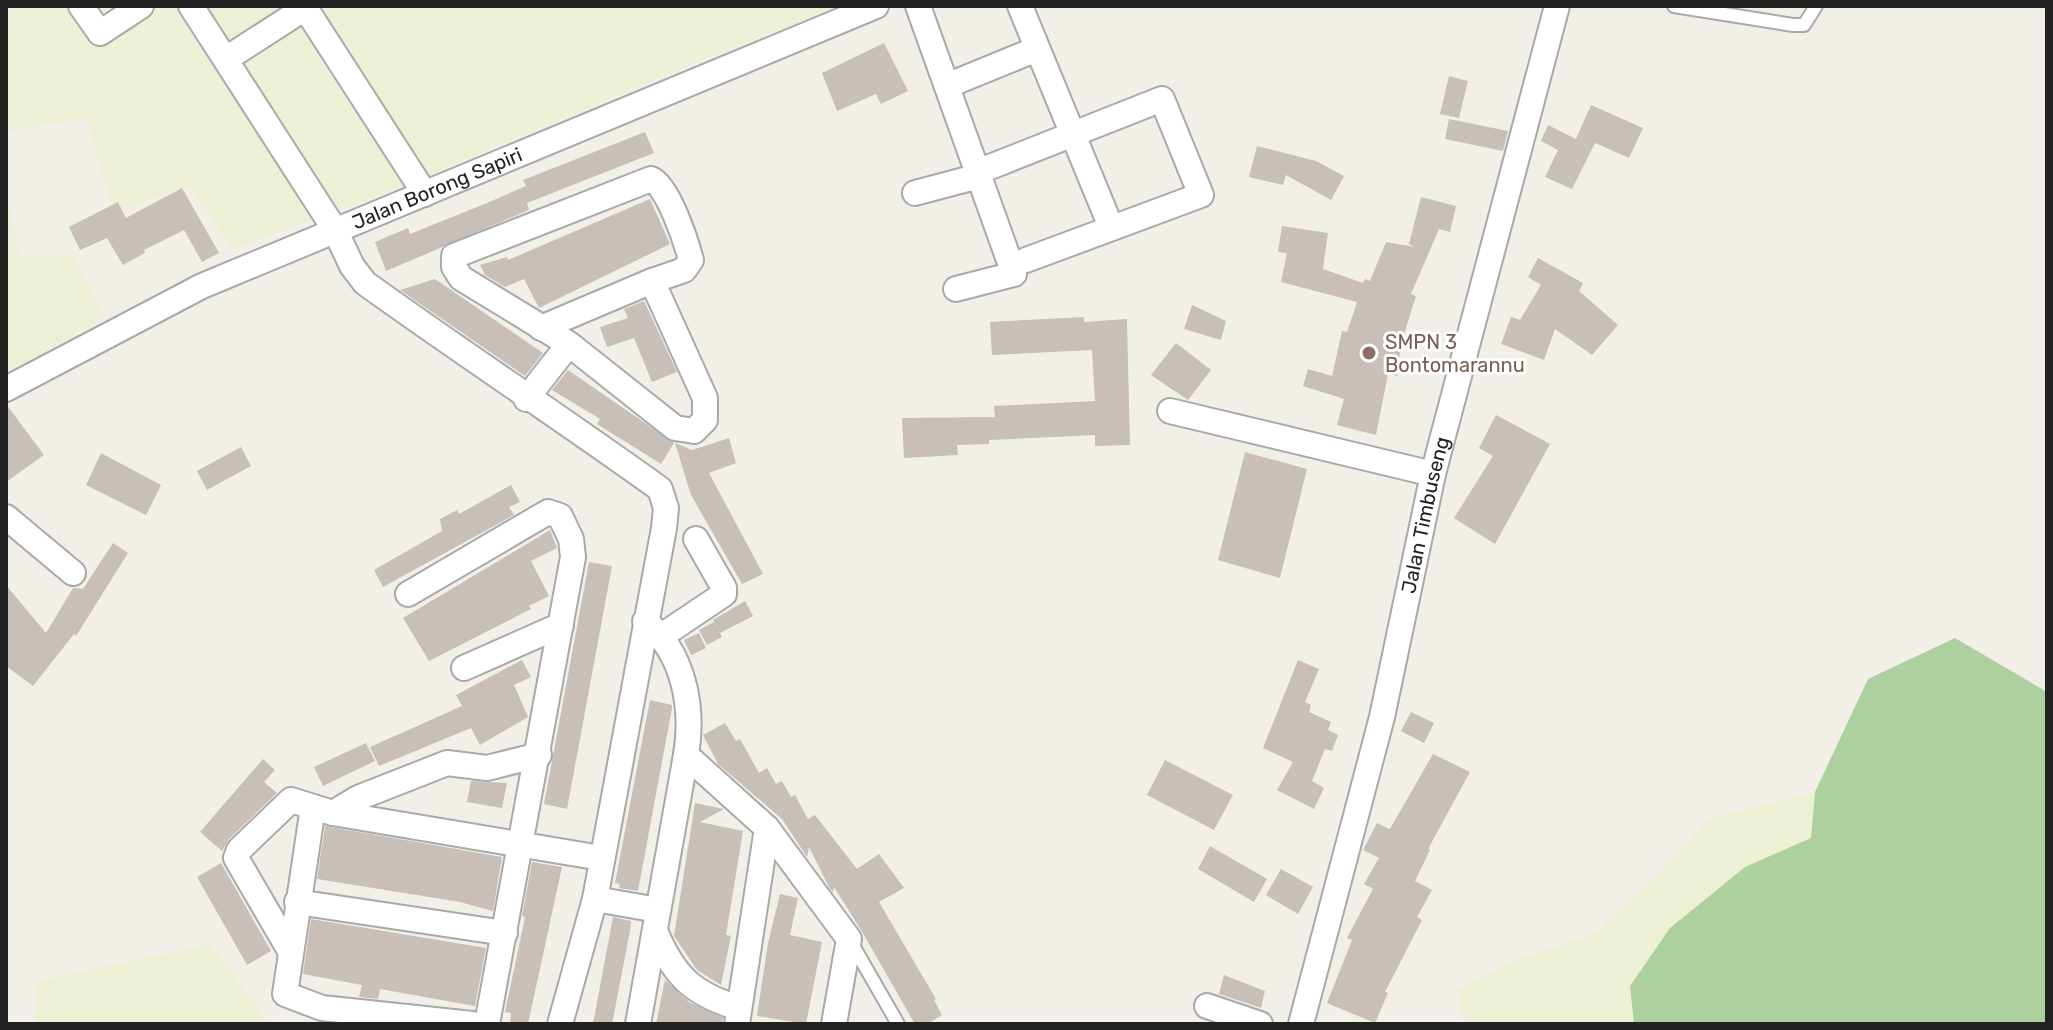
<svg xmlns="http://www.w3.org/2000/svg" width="2053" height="1030" font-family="Rubik,sans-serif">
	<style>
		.farmland { fill: #eef0d5 }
		.forest { fill: #add19e }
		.building { fill: #c7bfb8 }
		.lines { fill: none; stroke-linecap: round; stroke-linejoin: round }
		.service-casing { stroke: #a9a9a9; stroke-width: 16 }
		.minor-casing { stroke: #a9a9a9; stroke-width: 28 }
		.service { stroke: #fff; stroke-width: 12 }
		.minor { stroke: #fff; stroke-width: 24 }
		.education-dot { fill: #8d6e63; stroke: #fff; stroke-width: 3 }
		.labels { text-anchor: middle; stroke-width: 6; stroke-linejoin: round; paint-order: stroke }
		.street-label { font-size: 20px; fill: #222; stroke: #fff }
		.education-label { font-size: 20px; fill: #785e54; stroke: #fff; text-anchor: start }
	</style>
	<rect width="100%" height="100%" fill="#f2efe9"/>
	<g class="farmland">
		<polygon points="6,6 847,6 721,52 395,189 233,250 189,186 114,213 86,118 6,132"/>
		<polygon points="6,189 19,255 73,255 104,318 6,373"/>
		<polygon points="1815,792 1811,838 1745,867 1630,986 1634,1024 1464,1024 1458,990 1500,966 1594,934 1656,878 1709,819"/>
		<polygon points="210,944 270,1024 36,1024 38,981"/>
	</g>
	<polygon class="forest" points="1955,638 2047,692 2047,1024 1634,1024 1630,986 1670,928 1745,867 1811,838 1815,792 1868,679"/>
	<g class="building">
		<polygon points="884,43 908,91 881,104 876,94 837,111 822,73"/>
		<polygon points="1449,76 1468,81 1459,118 1440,114"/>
		<polygon points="1591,105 1643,128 1629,158 1595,143 1572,189 1545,177 1558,150 1541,141 1548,125 1576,139"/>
		<polygon points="1449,119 1508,131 1503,151 1445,139"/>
		<polygon points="645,132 654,153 527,203 529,210 386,271 375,242 408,228 410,234 487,203 526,186 523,180"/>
		<polygon points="1257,146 1316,161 1344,176 1331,200 1286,175 1283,185 1249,177"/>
		<polygon points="182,188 219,253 202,262 184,230 144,250 145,253 123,265 107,238 80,250 69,227 118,202 126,218"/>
		<polygon points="1421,197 1456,206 1450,232 1439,229 1411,294 1416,296 1401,344 1397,376 1388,374 1376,435 1337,425 1344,399 1303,386 1308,369 1332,376 1342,331 1347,332 1357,302 1281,282 1287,253 1278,252 1282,226 1328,233 1323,269 1363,283 1365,279 1370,281 1386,242 1415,247 1409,244"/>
		<polygon points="650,199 670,244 539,308 524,279 505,287 485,275 480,265 507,257 508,260"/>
		<polygon points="1538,258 1583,283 1579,291 1618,325 1592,355 1555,329 1544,360 1501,344 1511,317 1520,320 1541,285 1528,277"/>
		<polygon points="435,279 543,353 525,376 400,290"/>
		<polygon points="644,301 677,372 652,382 634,338 607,347 600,327 628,318 624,309"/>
		<polygon points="1192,305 1226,321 1221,340 1184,329"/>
		<polygon points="1084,317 1084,322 1127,319 1130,445 1095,446 1095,435 989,440 989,444 957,445 958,455 904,458 902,418 995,417 994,406 1095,401 1092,350 992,355 990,322"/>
		<polygon points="1176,343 1211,370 1188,400 1151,375"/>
		<polygon points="568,370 674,443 661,464 597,424 600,419 552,390"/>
		<polygon points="6,404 44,455 6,482"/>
		<polygon points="1496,415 1550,444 1495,544 1454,518 1493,456 1479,448"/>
		<polygon points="729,438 736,463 709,473 763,574 742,584 691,495 675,443 692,450"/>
		<polygon points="241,447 251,466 207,490 197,471"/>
		<polygon points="1245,452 1307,469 1280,578 1218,560"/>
		<polygon points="101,453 161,485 146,515 86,485"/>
		<polygon points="511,485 520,502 509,507 514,515 383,587 374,570 442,531 440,519 457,510 459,514"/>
		<polygon points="550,530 557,548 531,561 549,596 529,606 531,609 429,661 403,618"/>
		<polygon points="113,543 128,553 76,636 74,634 33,686 6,666 6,585 46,633 73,588 83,589"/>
		<polygon points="589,562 612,566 567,809 544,804"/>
		<polygon points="745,601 753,616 720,633 713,620"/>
		<polygon points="714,622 722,637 707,645 699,630"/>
		<polygon points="699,633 706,648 691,655 684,640"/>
		<polygon points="522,660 531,677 514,685 528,717 480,745 471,728 379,766 370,747 462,706 456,695"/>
		<polygon points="1298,660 1319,669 1305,702 1311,705 1309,712 1331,722 1328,730 1338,735 1332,751 1325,749 1312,781 1324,788 1314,809 1277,790 1293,762 1263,748"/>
		<polygon points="650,700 672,705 672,708 638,891 619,888 620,884 615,883"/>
		<polygon points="1411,712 1434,723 1424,743 1401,731"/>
		<polygon points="725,723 736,741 740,739 759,773 767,768 776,784 782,781 791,797 795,795 808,819 815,815 857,869 879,854 904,888 879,902 936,999 934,1000 942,1015 927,1024 915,1024 861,930 834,887 833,892 830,889 809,847 807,857 782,819 718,764 703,735"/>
		<polygon points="366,743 375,761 323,786 314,767"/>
		<polygon points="1433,754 1470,772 1428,849 1430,850 1415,881 1432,890 1417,917 1422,920 1385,992 1388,993 1375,1023 1327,1003 1352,940 1347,938 1373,889 1364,884 1379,858 1363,850 1377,823 1390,829"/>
		<polygon points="263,759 275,770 264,782 277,793 229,839 222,851 200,832"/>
		<polygon points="1165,760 1233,795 1214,830 1147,795"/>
		<polygon points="471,781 507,783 502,808 467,802"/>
		<polygon points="695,803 724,809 700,822 743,831 726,935 731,936 721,985 697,970 674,936"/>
		<polygon points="325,826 502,857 493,911 460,902 317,879"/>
		<polygon points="1210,846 1267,879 1254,902 1198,869"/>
		<polygon points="532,862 562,867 528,1024 510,1024 511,1013 505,1012 525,917 522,916"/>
		<polygon points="221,863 271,951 247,965 197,877"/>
		<polygon points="1281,869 1313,887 1298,914 1266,895"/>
		<polygon points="780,894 798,898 790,935 822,942 806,1024 757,1016 768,943"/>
		<polygon points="613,917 631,921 630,931 612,1024 593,1024"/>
		<polygon points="311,919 486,948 475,1006 380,989 378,999 359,997 362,985 303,974"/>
		<polygon points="1224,975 1265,991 1261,1008 1219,994"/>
		<polygon points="665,980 689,1002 723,1018 722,1024 656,1024"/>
	</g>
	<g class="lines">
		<defs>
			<g id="service">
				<polyline points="1674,6 1793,25 1804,25 1816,6"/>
				<polyline points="851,942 898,1024"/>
			</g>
			<g id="minor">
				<polyline points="81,6 100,33 141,6"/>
				<path d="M191,6l144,224 17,36 13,17c97,70 198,136 295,206l6,19 -2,20 -69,371 -35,125"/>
				<polyline points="304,6 425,194"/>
				<polyline points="918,6 1014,274 956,289"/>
				<polyline points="1020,6 1111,227"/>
				<polyline points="226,59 305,8"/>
				<polyline points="956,82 1037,49"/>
				<polyline points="990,167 1162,99 1201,195 1026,260"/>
				<polyline points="915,193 979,176"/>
				<polyline points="541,328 652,281"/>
				<path id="s1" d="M6,389l196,-103 674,-280"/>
				<path d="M526,399l43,-55 -108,-66 -7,-11v-11l197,-77c17,7 35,62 40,81l-7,10 -32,11 53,117v22l-11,11 -19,-3 -106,-84"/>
				<polyline points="1170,411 1433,474"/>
				<polyline points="6,517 73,573"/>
				<polyline points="408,594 548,512 560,516 571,539 573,557 487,1024"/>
				<path d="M645,621c39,32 49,86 41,134l81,73 82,111 -15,85"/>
				<polyline points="663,635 724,594 724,588 696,539"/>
				<polyline points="464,668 561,625"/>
				<polyline points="313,807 285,994 322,1008 472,1024"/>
				<polyline points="333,813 358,798 447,763 487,768 539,755"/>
				<polyline points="595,899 658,910"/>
				<polyline points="297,902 505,933"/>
				<path d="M655,931c19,45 37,63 84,77"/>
				<polyline points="289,949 236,858 239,850 291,800 333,813 601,858"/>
				<polyline points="1207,1006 1260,1024"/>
				<polyline points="638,1024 686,755"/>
				<polyline points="737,1024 767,828"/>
				<path id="s2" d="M1301,1024l81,-307 51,-243 124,-468"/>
			</g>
		</defs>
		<use href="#service" class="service-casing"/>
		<use href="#minor" class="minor-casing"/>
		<use href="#service" class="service"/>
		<use href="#minor" class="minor"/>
	</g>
	<circle class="education-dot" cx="1369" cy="353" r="8"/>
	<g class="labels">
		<g class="street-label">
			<text dy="7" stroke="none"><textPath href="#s1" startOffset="476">Jalan Borong Sapiri</textPath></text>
			<text dy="7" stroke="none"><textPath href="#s2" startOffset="524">Jalan Timbuseng</textPath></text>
		</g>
		<g class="education-label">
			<text x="1385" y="349">SMPN 3<tspan x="1385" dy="23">Bontomarannu</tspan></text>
		</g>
	</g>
	<rect width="2053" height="1030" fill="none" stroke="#222222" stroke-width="16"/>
</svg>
